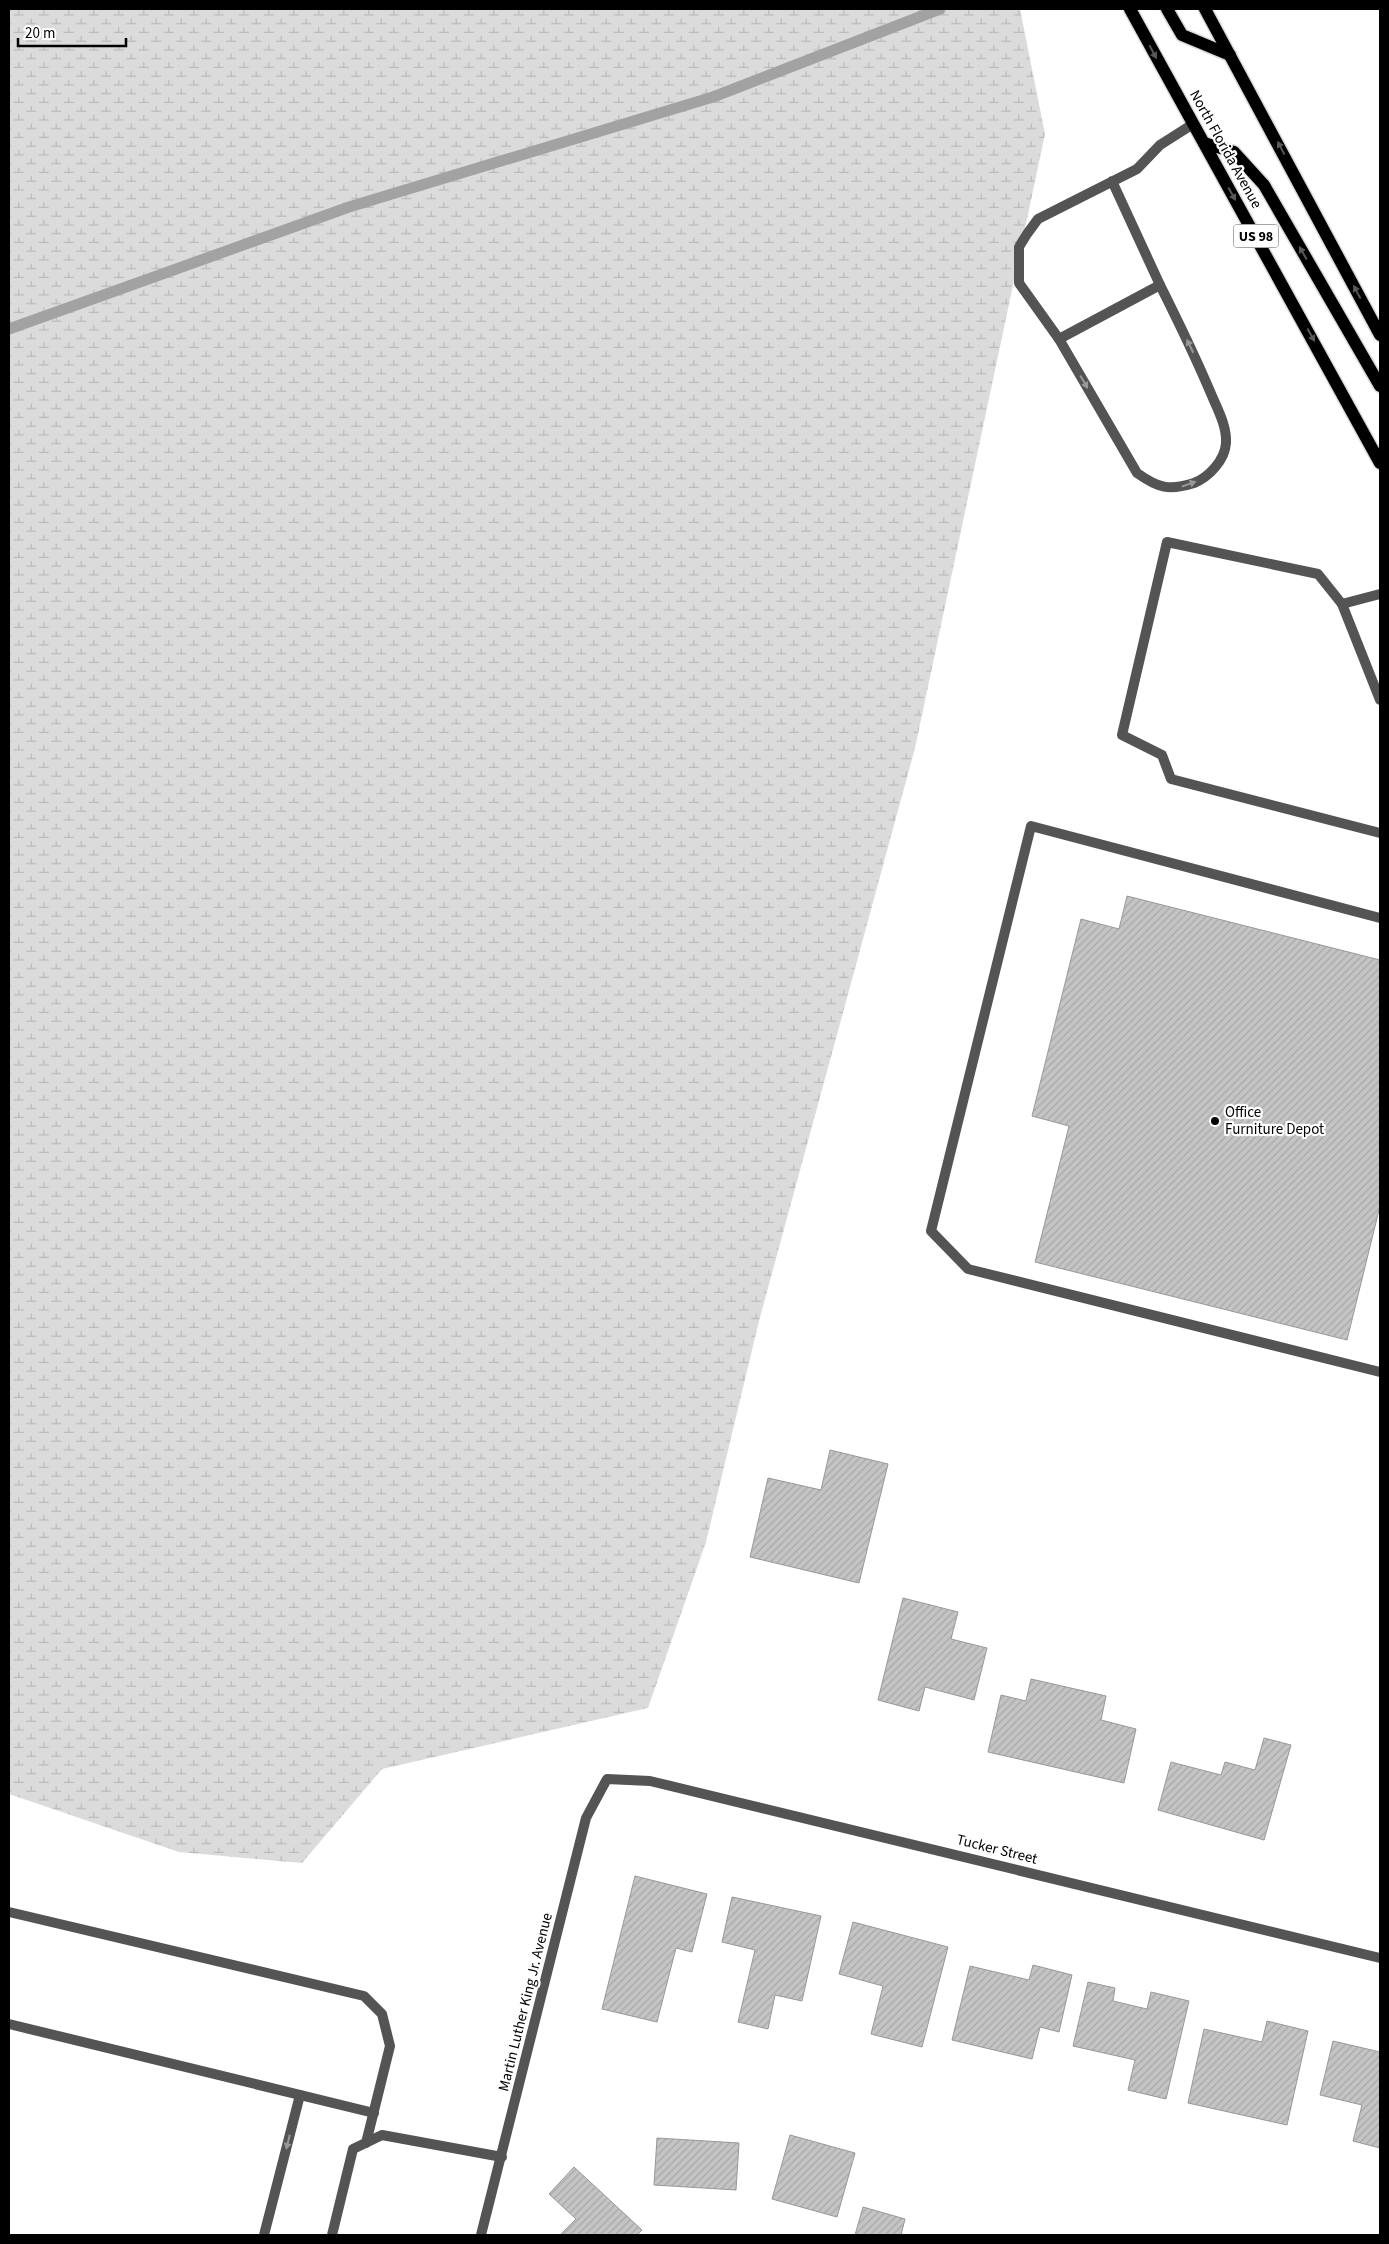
<svg xmlns="http://www.w3.org/2000/svg" width="1389" height="2244" font-family="'Source Sans 3',sans-serif">
	<style>
		.wetland { fill: url(#wetland-marsh) }
		.lines { fill: none; stroke-linecap: round; stroke-linejoin: round }
		.stream { stroke: #a2a2a2; stroke-width: 11 }
		.building { fill: url(#building-hatch); stroke: #989898 }
		.primary-casing { stroke: #dbdbdb; stroke-width: 15 }
		.service { stroke: #545454; stroke-width: 10 }
		.minor { stroke: #545454; stroke-width: 10 }
		.primary { stroke: #000; stroke-width: 12 }
		.oneway { fill: #595959 }
		.oneway2 { fill: #989898 }
		.poi-dot { fill: #000; stroke: #fff; stroke-width: 2 }
		.labels { text-anchor: middle; stroke-width: 4.5; stroke-linejoin: round; paint-order: stroke }
		.shield { fill: #fff; stroke: #4c4c4c; stroke-width: 1 }
		.shield-label { font-size: 14px; font-weight: bold; fill: #000 }
		.street-label { font-size: 15px; fill: #000; stroke: #fff }
		.poi-label { font-size: 15px; fill: #000; stroke: #fff; text-anchor: start }
	</style>
	<defs>
		<pattern id="wetland-marsh" width="20" height="14" patternUnits="userSpaceOnUse" patternTransform="scale(1.25)"><rect width="20" height="14" fill="#dbdbdb"/><path d="M1 5h8M5 5V1M11 12h8M15 12V8" fill="none" stroke="#bababa"/></pattern>
		<pattern id="building-hatch" width="6" height="6" patternUnits="userSpaceOnUse" patternTransform="scale(1.25)"><rect width="6" height="6" fill="#c4c4c4"/><path d="M-1 1l2-2M0 6l6-6M5 7l2-2" fill="none" stroke="#a7a7a7"/></pattern>
	</defs>
	<rect width="100%" height="100%" fill="#fff"/>
	<polygon class="wetland" points="9,9 1020,9 1045,134 915,748 759,1321 706,1542 648,1708 382,1769 302,1863 179,1852 9,1794"/>
	<g class="lines">
		<polyline class="stream" points="9,329 349,207 713,97 940,9"/>
	</g>
	<g class="building">
		<polygon points="1127,896 1380,960 1380,1206 1347,1340 1035,1262 1069,1126 1032,1116 1081,919 1119,929"/>
		<polygon points="830,1450 888,1464 859,1583 750,1557 768,1478 821,1490"/>
		<polygon points="903,1598 958,1612 951,1639 987,1648 974,1700 925,1687 919,1711 878,1700"/>
		<polygon points="1031,1679 1106,1696 1101,1720 1136,1729 1124,1783 988,1752 1001,1695 1026,1701"/>
		<polygon points="1264,1738 1291,1745 1264,1840 1158,1810 1171,1762 1221,1775 1225,1762 1255,1770"/>
		<polygon points="635,1876 707,1894 692,1952 676,1948 657,2022 602,2009"/>
		<polygon points="732,1897 821,1916 802,2001 775,1995 768,2029 738,2022 755,1950 722,1942"/>
		<polygon points="853,1922 948,1947 922,2047 871,2034 883,1986 839,1974"/>
		<polygon points="1033,1965 1072,1975 1059,2032 1040,2027 1032,2059 952,2040 970,1966 1029,1980"/>
		<polygon points="1088,1982 1115,1988 1113,2001 1147,2009 1151,1992 1189,2001 1166,2099 1128,2090 1135,2060 1073,2046"/>
		<polygon points="1267,2021 1308,2031 1287,2125 1188,2103 1204,2029 1262,2042"/>
		<polygon points="1333,2041 1380,2052 1380,2148 1353,2141 1362,2105 1320,2095"/>
		<polygon points="790,2135 855,2153 837,2217 772,2199"/>
		<polygon points="657,2138 739,2143 736,2190 654,2185"/>
		<polygon points="574,2167 642,2230 637,2235 560,2235 576,2219 549,2194"/>
		<polygon points="863,2207 905,2219 901,2235 855,2235"/>
	</g>
	<g class="lines">
		<defs>
			<g id="primary">
				<polyline points="1130,9 1380,463"/>
				<polyline points="1167,9 1182,35 1230,55"/>
				<polyline points="1205,9 1380,335"/>
				<polyline points="1204,143 1234,152 1264,185 1380,386"/>
			</g>
		</defs>
		<use href="#primary" class="primary-casing"/>
		<g class="service">
			<polyline points="1112,181 1160,285 1059,339 1019,283 1019,247 1027,234 1038,219 1137,169 1160,145 1193,124"/>
			<path d="M1059,339l78,134c21,15 32,18 57,10 15,-6 31,-23 32,-40 1,-16 -8,-33 -14,-47 -16,-38 -34,-75 -52,-111"/>
			<polyline points="1380,594 1342,604 1318,574 1167,542 1122,735 1162,755 1171,779 1380,833"/>
			<polyline points="1342,604 1380,700"/>
			<polyline points="1380,918 1031,826 931,1231 968,1269 1380,1372"/>
			<polyline points="9,1912 364,1996 382,2014 390,2046 366,2143"/>
			<polyline points="9,2024 374,2113"/>
			<polyline points="264,2235 300,2095"/>
			<polyline points="332,2235 353,2149 382,2135 502,2157"/>
		</g>
		<polyline class="minor" points="481,2235 586,1818 607,1779 650,1781 1380,1958"/>
		<use href="#primary" class="primary"/>
	</g>
	<defs><path id="oneway-solid" d="M-6-.8H1V-3.2L6.5 0L1 3.2V.8H-6Z" transform="scale(1.25)"/></defs>
	<g class="oneway">
		<use href="#oneway-solid" transform="translate(1153 52) rotate(62)"/>
		<use href="#oneway-solid" transform="translate(1281 148) rotate(-118)"/>
		<use href="#oneway-solid" transform="translate(1232 194) rotate(61)"/>
		<use href="#oneway-solid" transform="translate(1303 253) rotate(-120)"/>
		<use href="#oneway-solid" transform="translate(1357 292) rotate(-118)"/>
		<use href="#oneway-solid" transform="translate(1311 335) rotate(61)"/>
	</g>
	<g class="oneway2">
		<use href="#oneway-solid" transform="translate(1190 346) rotate(-116)"/>
		<use href="#oneway-solid" transform="translate(1084 382) rotate(60)"/>
		<use href="#oneway-solid" transform="translate(1189 484) rotate(-19)"/>
		<use href="#oneway-solid" transform="translate(288 2142) rotate(104)"/>
	</g>
	<circle class="poi-dot" cx="1215" cy="1121" r="5"/>
	<g class="labels">
		<rect class="shield" x="1233.5" y="224.5" width="45" height="23" rx="4"/>
		<g class="shield-label">
			<text x="1256" y="241">US 98</text>
		</g>
		<g class="street-label">
			<text transform="translate(1226 149) rotate(61)" y="5">North Florida Avenue</text>
			<text transform="translate(997 1849) rotate(14)" y="5">Tucker Street</text>
			<text transform="translate(525 2002) rotate(-76)" y="5">Martin Luther King Jr. Avenue</text>
		</g>
		<g class="poi-label">
			<text x="1225" y="1117">Office<tspan x="1225" dy="17">Furniture Depot</tspan></text>
		</g>
	</g>
	<rect width="1389" height="2244" fill="none" stroke="#000000" stroke-width="20"/>
	<path d="M18 38v8h108v-8" fill="none" stroke="#000000" stroke-width="2.5"/>
	<text x="25" y="38" font-size="15" fill="#000000" stroke="#ffffff" stroke-width="4" paint-order="stroke">20 m</text>
</svg>
